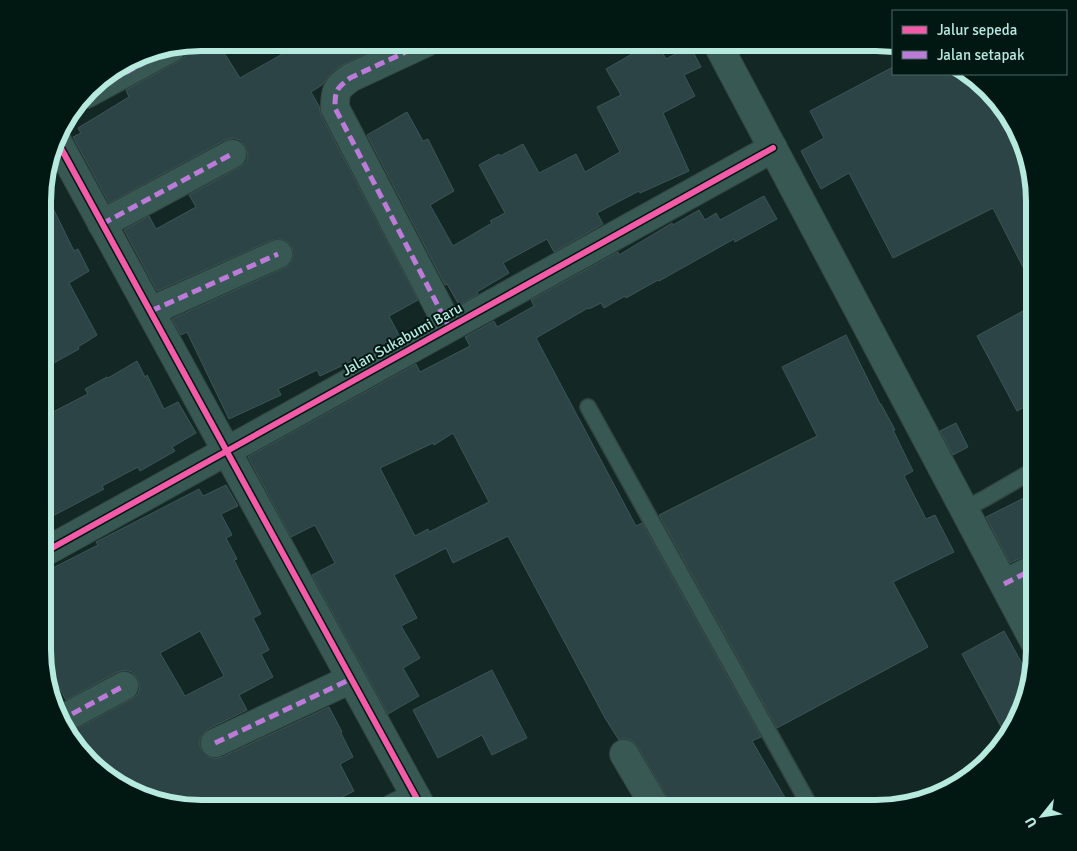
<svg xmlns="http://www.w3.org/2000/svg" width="1077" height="851" font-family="Signika,sans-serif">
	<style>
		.building { fill: #2c4446; stroke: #3c5558; fill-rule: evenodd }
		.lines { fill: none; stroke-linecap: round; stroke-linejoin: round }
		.lane-casing { stroke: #314440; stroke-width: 18 }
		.street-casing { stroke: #314440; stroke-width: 30 }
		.lane { stroke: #385953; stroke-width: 15 }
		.street { stroke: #385953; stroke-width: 28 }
		.quiet { stroke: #bd7bd9; stroke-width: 5; stroke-dasharray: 10 5; stroke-linecap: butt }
		.cycleway-casing { stroke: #001712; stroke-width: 9 }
		.cycleway { stroke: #f35aa7; stroke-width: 6 }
		.labels { text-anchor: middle; stroke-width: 4; stroke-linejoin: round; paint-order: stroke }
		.street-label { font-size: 15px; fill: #b7eade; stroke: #001712 }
		.rim { fill: none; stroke: #b7eade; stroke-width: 6 }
	</style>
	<rect width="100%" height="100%" fill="#132824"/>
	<g class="building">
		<polygon points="201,42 218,43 240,78 302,43 389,43 340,66 328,77 322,85 311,92 319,106 321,115 418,300 389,316 400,337 371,353 371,352 320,376 317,370 278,389 281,395 229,419 187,332 181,335 172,319 284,268 290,264 293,256 292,247 288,242 280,239 272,240 157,291 124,230 149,216 156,229 196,207 189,195 240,167 246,162 248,155 245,146 240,140 233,138 225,140 109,203 73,137 81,133 78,128 129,97 126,90 179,61 185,56 187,49 186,45"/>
		<polygon points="651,43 657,43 666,59 690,46 701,67 684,75 695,96 663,113 689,171 640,193 639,191 597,213 603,224 554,252 547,239 503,263 509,273 477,292 478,294 459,305 447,284 445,285 367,135 407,112 423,141 428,139 454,191 430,205 453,246 492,223 490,221 505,213 479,165 499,154 500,156 523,144 539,173 576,154 585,172 620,152 597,107 621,95 606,69"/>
		<polygon points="893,67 893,74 967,74 981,82 1018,131 1034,201 1034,289 993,208 893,258 849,173 821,189 801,151 824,138 810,111"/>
		<polygon points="44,190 74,251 78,249 89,271 69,283 97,335 78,347 79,349 43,369"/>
		<path d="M764,196l13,23 -42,23 -1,-3 -75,42 -1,-1 -32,18 -1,-2 -21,12 -3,-5 -12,6 -1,-1 -52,30 100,188 6,-3 119,214 -9,4 39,67h-119l-3,-8 -32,-54 -6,-6 -7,-2 -5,2 -14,-22 -97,-182 -55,27 -7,-15 -52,27 23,43 -16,8 19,32 -17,10 16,28 -31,18 -76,-139 23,-12 -20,-38 -24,12 -43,-80 168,-93 4,8 50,-26 -5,-9 29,-16 3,6 37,-21 -3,-6 87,-48 1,3 53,-32 1,2 26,-15 6,10 11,-7 4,7zM453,433l36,69 -60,30 -1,-3 -13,7 -35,-68 53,-25 1,2z"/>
		<polygon points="1034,305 1034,402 1017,411 977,336"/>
		<polygon points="846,335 880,404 881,404 895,430 893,430 913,471 904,476 926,519 935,515 954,552 893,582 928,647 777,728 659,515 817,436 782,367"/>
		<polygon points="137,361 145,377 147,375 164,409 178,402 196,433 172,447 175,451 140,471 138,467 102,486 104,489 43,521 43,417 88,394 85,389 107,377 108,378"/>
		<polygon points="956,423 968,447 953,455 940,431"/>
		<path d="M226,485l12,21 -17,8 11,21 -6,3 11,21 -3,1 27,54 -8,4 16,32 -8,4 12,23 -34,18 8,15 -39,19 -6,6 -3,7 2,7 6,7 7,3 8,-2 107,-50 13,25 -1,1 12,24 -13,7 14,27 -34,17h-129l-50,-11 -45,-28 -27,-36 63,-34 6,-5 2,-7 -3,-9 -5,-6 -7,-2 -8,2 -51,28 -13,-24 -5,3 -5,-18v-88l55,-28 -2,-3 4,-2 99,-51 4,7zM200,631l24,45 -39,20 -25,-43z"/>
		<polygon points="1034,493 1034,553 1027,555 1010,563 986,517"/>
		<polygon points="1032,587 1034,591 1034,598 1030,600 1025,591"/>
		<polygon points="1004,631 1030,678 1022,711 1006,736 962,654"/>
		<polygon points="492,670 527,738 492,755 482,735 438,758 413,710"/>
	</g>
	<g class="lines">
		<defs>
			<g id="lane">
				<polyline points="588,407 811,808"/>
				<polyline points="964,509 984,499 1034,470"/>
			</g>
			<g id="street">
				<path d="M425,43l-75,35c-14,11 -15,12 -15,30l114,219"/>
				<polyline points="717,43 1034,641"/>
				<polyline points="86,94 171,48"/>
				<polyline points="57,141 422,808"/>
				<polyline points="102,224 232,154"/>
				<polyline points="151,311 278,254"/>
				<polyline points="43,553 773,148"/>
				<polyline points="1004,584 1034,569"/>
				<polyline points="59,721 124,686"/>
				<polyline points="215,743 351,679"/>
				<polyline points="624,754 656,808"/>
				<polyline points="394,808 416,797"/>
			</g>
		</defs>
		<use href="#lane" class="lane-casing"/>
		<use href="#street" class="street-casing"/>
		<use href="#lane" class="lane"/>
		<use href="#street" class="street"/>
		<g class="quiet">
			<path d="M425,43l-75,35c-14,11 -15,12 -15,30l114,219"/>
			<polyline points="86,94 171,48"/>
			<polyline points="102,224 232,154"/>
			<polyline points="151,311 278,254"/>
			<polyline points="1004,584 1034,569"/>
			<polyline points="59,721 124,686"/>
			<polyline points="215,743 351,679"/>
			<polyline points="394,808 416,797"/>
		</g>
		<defs>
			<g id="cycleway">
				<polyline points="57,141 422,808"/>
				<polyline points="43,553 773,148"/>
			</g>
		</defs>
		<use href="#cycleway" class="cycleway-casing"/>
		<use href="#cycleway" class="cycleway"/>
	</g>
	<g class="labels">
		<g class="street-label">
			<text transform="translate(402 339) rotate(-29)" y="5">Jalan Sukabumi Baru</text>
		</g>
	</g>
	<path d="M0 0H1077V851H0ZM201 51H876A150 150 0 0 1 1026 201V650A150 150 0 0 1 876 800H201A150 150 0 0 1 51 650V201A150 150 0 0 1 201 51Z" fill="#001712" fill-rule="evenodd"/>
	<path class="rim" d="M201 51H876A150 150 0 0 1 1026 201V650A150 150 0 0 1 876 800H201A150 150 0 0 1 51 650V201A150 150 0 0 1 201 51Z"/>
	<rect x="892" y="10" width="175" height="65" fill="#001712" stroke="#496b64"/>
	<rect x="902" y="26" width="25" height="8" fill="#f35aa7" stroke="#496b64"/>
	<text x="937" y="35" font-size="15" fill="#b7eade">Jalur sepeda</text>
	<rect x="902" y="51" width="25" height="8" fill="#bd7bd9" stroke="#496b64"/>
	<text x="937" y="60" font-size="15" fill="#b7eade">Jalan setapak</text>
	<g transform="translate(1042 816) rotate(240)" stroke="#001712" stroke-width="4" paint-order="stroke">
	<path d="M0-4L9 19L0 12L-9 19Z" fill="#b7eade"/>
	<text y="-8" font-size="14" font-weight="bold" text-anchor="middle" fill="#b7eade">U</text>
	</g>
</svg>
